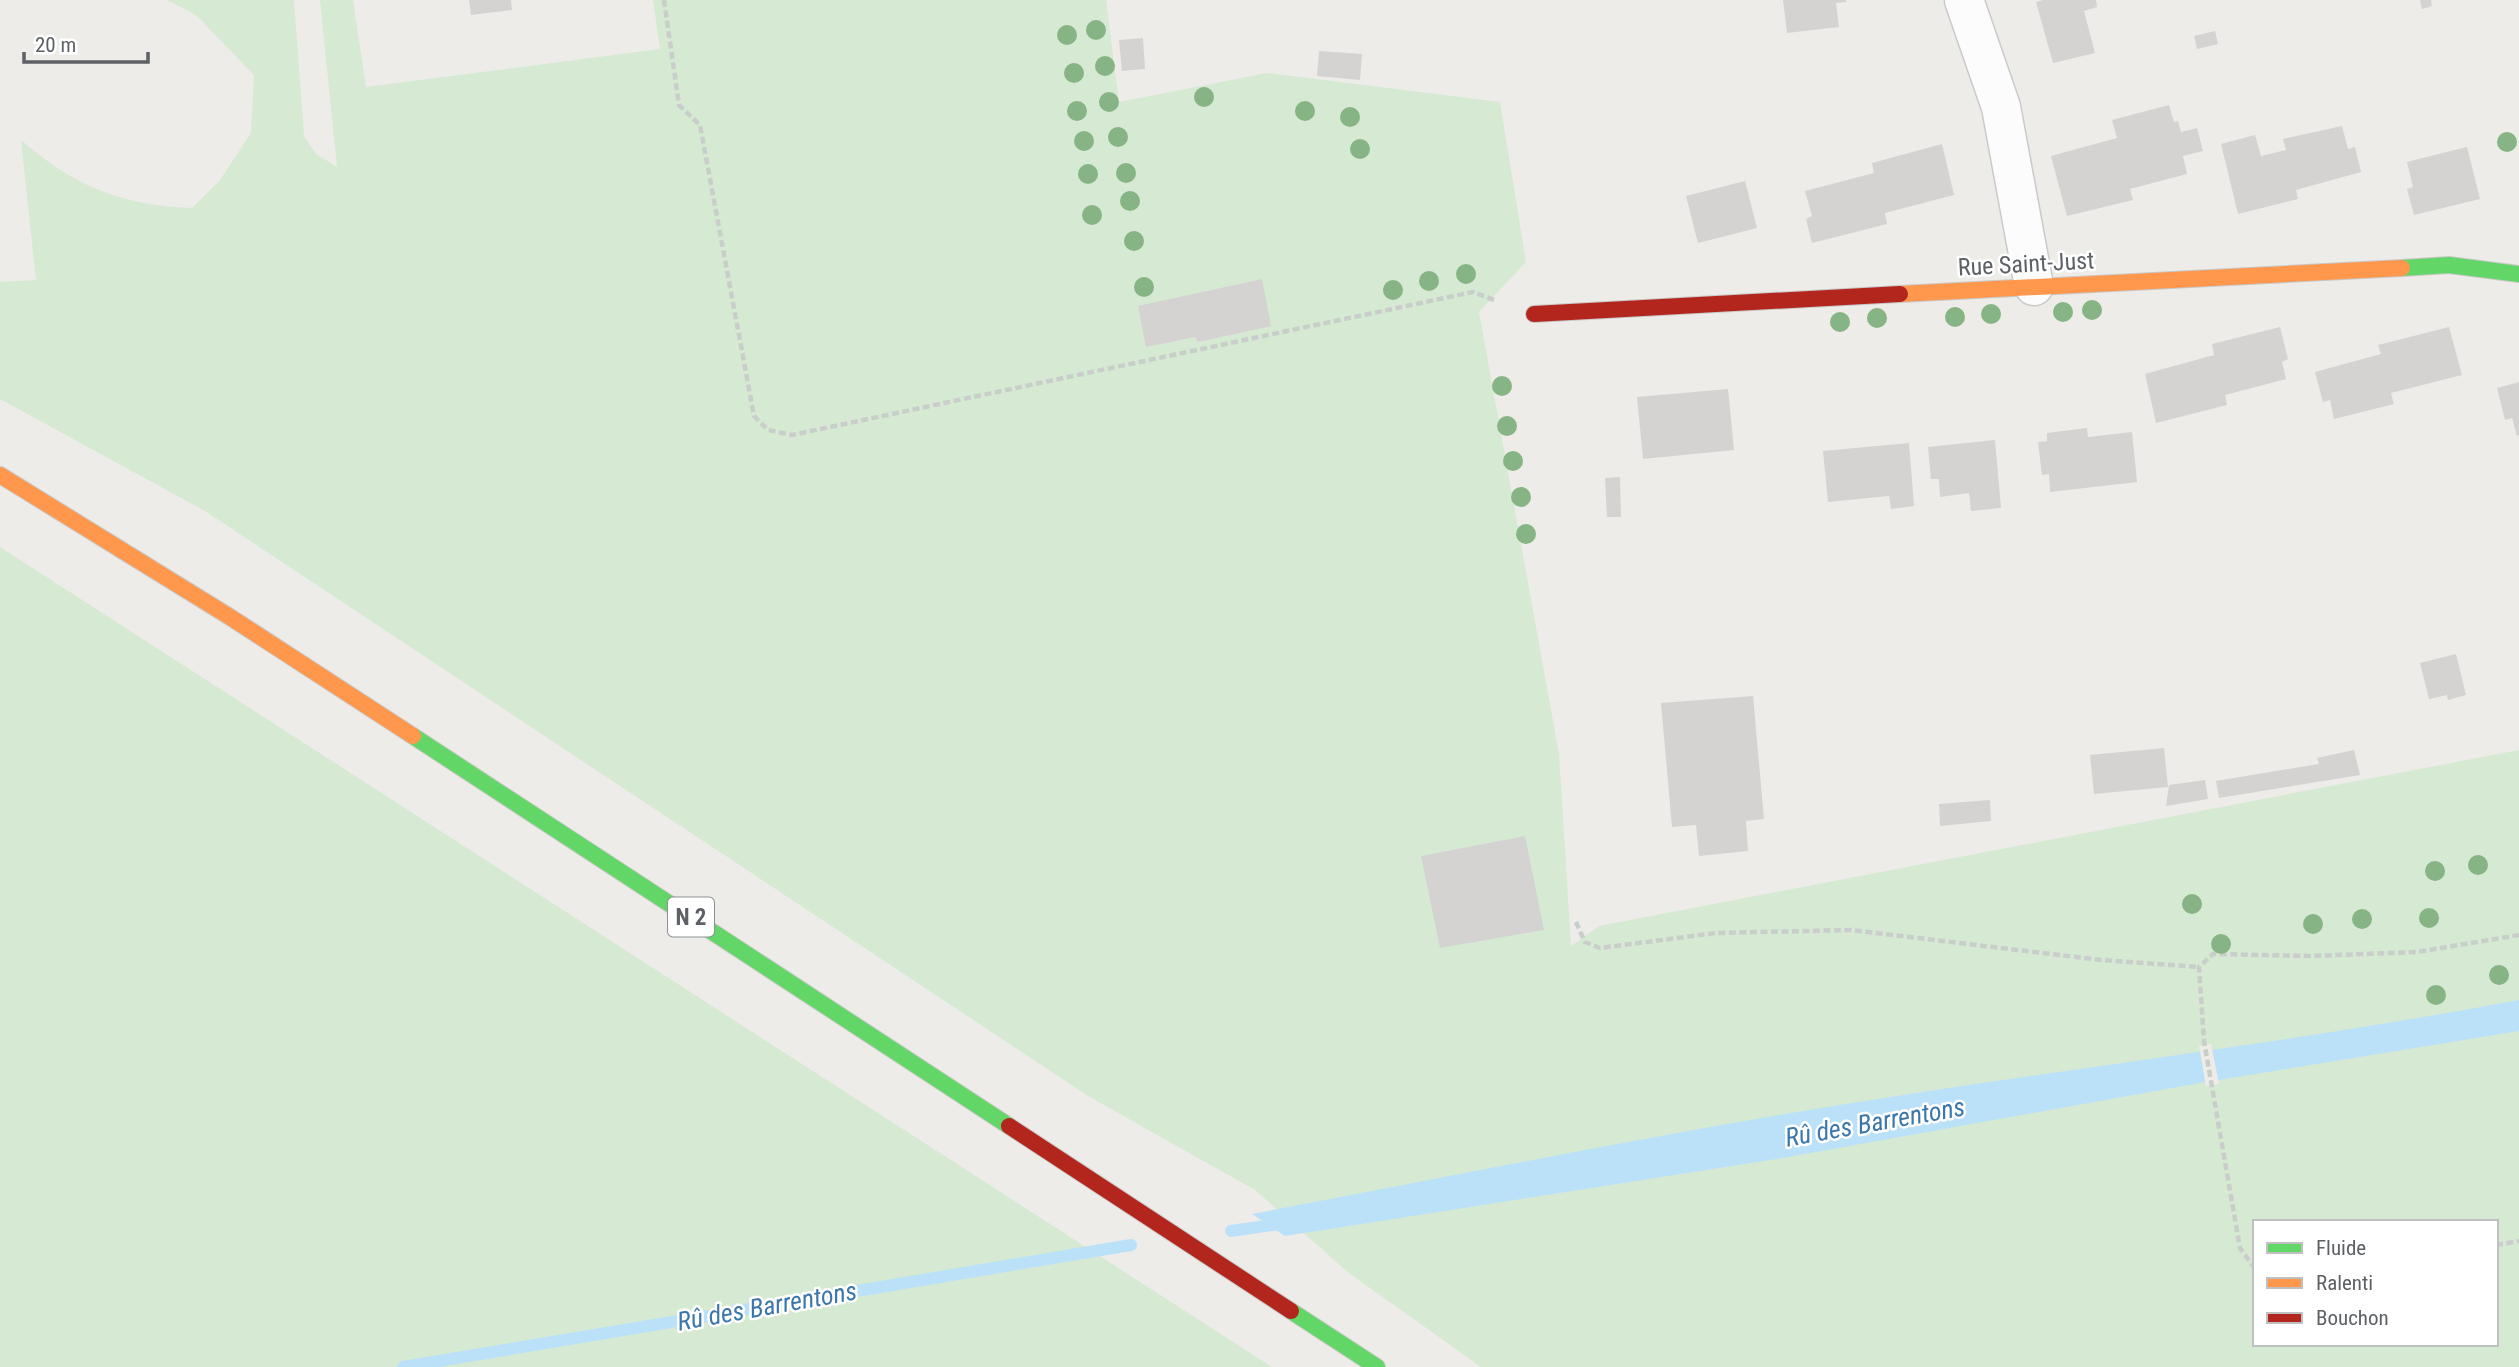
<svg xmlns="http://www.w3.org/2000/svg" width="2519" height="1367" font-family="'Roboto Condensed',sans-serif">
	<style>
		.green { fill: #d6e9d3; fill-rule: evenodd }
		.water { fill: #bbe1f8 }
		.pier { fill: #edece8 }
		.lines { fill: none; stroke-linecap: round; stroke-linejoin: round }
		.stream { stroke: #bbe1f8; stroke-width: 12 }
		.building { fill: #d4d3d2 }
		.street-casing { stroke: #cacaca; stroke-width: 41 }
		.fast-casing { stroke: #c9c9c8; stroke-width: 18 }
		.slow-casing { stroke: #c9c9c8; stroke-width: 18 }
		.jam-casing { stroke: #c9c9c8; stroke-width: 18 }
		.path { stroke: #c9cecb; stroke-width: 4.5; stroke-dasharray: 7 3.5; stroke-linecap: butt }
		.street { stroke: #fcfcfc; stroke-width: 38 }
		.fast { stroke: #63d668; stroke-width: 16 }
		.slow { stroke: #ff974d; stroke-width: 16 }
		.jam { stroke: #b3261e; stroke-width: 16 }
		.tree { fill: #87b484 }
		.labels { text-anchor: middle; stroke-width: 5; stroke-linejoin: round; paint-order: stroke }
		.shield { fill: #fff; stroke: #8e9094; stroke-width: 2 }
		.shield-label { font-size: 23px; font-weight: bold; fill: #5d6166 }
		.street-label { font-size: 24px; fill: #5d6166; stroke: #fff }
		.water-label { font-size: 26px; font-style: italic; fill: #3c77ab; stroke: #fff }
	</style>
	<rect width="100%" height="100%" fill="#edece8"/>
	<g class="green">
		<path d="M167,0h127l10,136 12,18 21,13 -17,-167h33l13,87 294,-38 -7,-49h453l13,102 148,-29 233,29 26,160 -47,50 80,442 12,192 28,-20 920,-176v617h-1038l-132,-94 -94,-83 -167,-94 -883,-585 -205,-112v-117l36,-2 -15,-140c54,47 100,65 171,68l28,-28 31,-47 3,-58 -58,-60zM2255,1222h241v122h-241z"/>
		<polygon points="0,547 1272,1367 0,1367"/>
	</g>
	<path class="water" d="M2519,1000v31l-319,52 -417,75 -498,78 -33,-22c175,-33 351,-69 527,-99 246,-42 495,-69 740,-115z"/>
	<polygon class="pier" points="2211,1044 2219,1084 2206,1086 2199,1046"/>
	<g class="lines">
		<g class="stream">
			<polyline points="1231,1231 1286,1223"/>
			<polyline points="403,1367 1131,1245"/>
		</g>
	</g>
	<g class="building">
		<polygon points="469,0 511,0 512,10 471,15"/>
		<polygon points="1783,0 1846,0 1846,2 1836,3 1839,27 1787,33"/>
		<polygon points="2043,0 2096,0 2097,7 2084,11 2095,53 2053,63 2036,2"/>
		<polygon points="2420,0 2431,0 2432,6 2422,9"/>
		<polygon points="2215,31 2218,44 2197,49 2194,36"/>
		<polygon points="1143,38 1145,69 1122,71 1119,40"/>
		<polygon points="1319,51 1362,54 1360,80 1317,76"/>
		<polygon points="2169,105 2174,122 2178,121 2181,132 2197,128 2203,151 2183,156 2187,174 2130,189 2133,200 2067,216 2051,156 2117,138 2112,120"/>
		<polygon points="2342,126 2348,149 2355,147 2361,172 2296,190 2298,199 2238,214 2221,144 2255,135 2261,156 2286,150 2283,139"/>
		<polygon points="1942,144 1954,195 1885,213 1887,224 1812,243 1806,219 1812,216 1805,191 1874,173 1872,163"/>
		<polygon points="2467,147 2480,199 2414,215 2407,189 2413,187 2407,162"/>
		<polygon points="1745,181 1757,228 1698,243 1686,196"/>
		<polygon points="1262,279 1271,326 1198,342 1195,337 1146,347 1138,306"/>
		<polygon points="2280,327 2288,359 2282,362 2286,379 2225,395 2227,405 2156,423 2145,374 2214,355 2212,344"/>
		<polygon points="2449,327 2462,375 2391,393 2394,404 2334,419 2330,400 2323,402 2315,372 2381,354 2378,345"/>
		<polygon points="2519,382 2519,435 2517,436 2512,418 2505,420 2497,388"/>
		<polygon points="1728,389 1734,450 1643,459 1637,397"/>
		<polygon points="2087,428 2088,437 2132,432 2137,482 2050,492 2049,474 2042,475 2038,442 2047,441 2047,433"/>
		<polygon points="1995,440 2001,508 1971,511 1969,493 1940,497 1939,479 1931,479 1928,447"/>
		<polygon points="1909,443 1914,506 1891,509 1889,496 1828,502 1823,451"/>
		<polygon points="1620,477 1621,517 1607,517 1605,478"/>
		<polygon points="2456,654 2466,695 2448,700 2447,695 2429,699 2420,663"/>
		<polygon points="1753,696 1764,819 1746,821 1748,851 1699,856 1696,825 1672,827 1661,703"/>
		<polygon points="2164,748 2168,787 2094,794 2090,755"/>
		<polygon points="2354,750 2360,775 2219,798 2216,781 2319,764 2317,758"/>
		<polygon points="2205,780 2208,799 2166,806 2169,785"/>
		<polygon points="1990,800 1991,821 1940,826 1939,804"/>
		<polygon points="1525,836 1544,930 1440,948 1421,856"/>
	</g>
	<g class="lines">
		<defs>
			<polyline id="street" points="1964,0 2001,107 2034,286"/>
			<g id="fast">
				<polyline points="2402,268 2449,265 2519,274"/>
				<polyline points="413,736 1009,1126"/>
				<polyline points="1291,1311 1377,1367"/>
			</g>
			<g id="slow">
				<polyline points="1900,294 2402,268"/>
				<polyline points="0,475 230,617 413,736"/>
			</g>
			<g id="jam">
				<polyline points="1534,314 1900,294"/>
				<polyline points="1009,1126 1291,1311"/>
			</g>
		</defs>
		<use href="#street" class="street-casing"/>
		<use href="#fast" class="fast-casing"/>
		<use href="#slow" class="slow-casing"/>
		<use href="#jam" class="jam-casing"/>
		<g class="path">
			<polyline points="664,0 679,105 700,125 754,416 768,430 792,435 1473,292 1497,301"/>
			<polyline points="1576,922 1585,942 1600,948 1716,933 1851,930 2101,960 2199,967"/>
			<polyline points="2496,1245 2519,1241"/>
			<polyline points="2255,1269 2240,1248 2204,1041 2199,967 2213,954 2310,956 2417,952 2519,935"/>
		</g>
		<use href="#street" class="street"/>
		<use href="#fast" class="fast"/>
		<use href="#slow" class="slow"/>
		<use href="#jam" class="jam"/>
	</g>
	<g class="tree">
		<circle cx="1096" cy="30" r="10"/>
		<circle cx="1067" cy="35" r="10"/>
		<circle cx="1105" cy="66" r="10"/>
		<circle cx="1074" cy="73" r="10"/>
		<circle cx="1204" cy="97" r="10"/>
		<circle cx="1109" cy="102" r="10"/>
		<circle cx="1077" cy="111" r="10"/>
		<circle cx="1305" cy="111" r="10"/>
		<circle cx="1350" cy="117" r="10"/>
		<circle cx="1118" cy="137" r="10"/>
		<circle cx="1084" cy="141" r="10"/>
		<circle cx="2507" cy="142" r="10"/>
		<circle cx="1360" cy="149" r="10"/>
		<circle cx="1126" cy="173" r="10"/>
		<circle cx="1088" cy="174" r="10"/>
		<circle cx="1130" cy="201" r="10"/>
		<circle cx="1092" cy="215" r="10"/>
		<circle cx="1134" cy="241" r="10"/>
		<circle cx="1466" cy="274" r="10"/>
		<circle cx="1429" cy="281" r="10"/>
		<circle cx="1144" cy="287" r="10"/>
		<circle cx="1393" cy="290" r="10"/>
		<circle cx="2092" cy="310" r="10"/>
		<circle cx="2063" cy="312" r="10"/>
		<circle cx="1991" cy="314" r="10"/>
		<circle cx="1955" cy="317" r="10"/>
		<circle cx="1877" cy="318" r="10"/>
		<circle cx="1840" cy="322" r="10"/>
		<circle cx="1502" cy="386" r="10"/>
		<circle cx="1507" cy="426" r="10"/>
		<circle cx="1513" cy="461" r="10"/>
		<circle cx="1521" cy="497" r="10"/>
		<circle cx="1526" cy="534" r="10"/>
		<circle cx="2478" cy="865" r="10"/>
		<circle cx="2435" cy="871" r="10"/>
		<circle cx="2192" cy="904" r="10"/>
		<circle cx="2429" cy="918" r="10"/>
		<circle cx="2362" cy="919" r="10"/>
		<circle cx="2313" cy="924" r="10"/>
		<circle cx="2221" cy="944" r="10"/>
		<circle cx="2499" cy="975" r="10"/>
		<circle cx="2436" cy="995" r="10"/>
	</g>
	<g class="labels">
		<rect class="shield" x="668" y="897.5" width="46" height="39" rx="5"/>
		<g class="shield-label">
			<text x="691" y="925">N 2</text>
		</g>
		<g class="street-label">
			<text transform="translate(2026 264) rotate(-3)" y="8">Rue Saint-Just</text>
		</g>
		<g class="water-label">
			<text transform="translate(1875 1122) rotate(-10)" y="9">Rû des Barrentons</text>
			<text transform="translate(767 1306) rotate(-10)" y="9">Rû des Barrentons</text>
		</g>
	</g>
	<rect x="2253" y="1220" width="245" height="126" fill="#ffffff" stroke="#bec0c2" stroke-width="2"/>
	<rect x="2267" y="1243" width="35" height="10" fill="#63d668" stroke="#bec0c2" stroke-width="2"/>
	<text x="2316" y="1255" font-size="21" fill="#5d6166">Fluide</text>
	<rect x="2267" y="1278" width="35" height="10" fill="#ff974d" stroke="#bec0c2" stroke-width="2"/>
	<text x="2316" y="1290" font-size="21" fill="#5d6166">Ralenti</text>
	<rect x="2267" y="1313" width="35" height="10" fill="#b3261e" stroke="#bec0c2" stroke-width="2"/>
	<text x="2316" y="1325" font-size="21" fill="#5d6166">Bouchon</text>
	<path d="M24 52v10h124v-10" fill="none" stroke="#5d6166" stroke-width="3.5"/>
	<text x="35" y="52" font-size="21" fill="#5d6166" stroke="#ffffff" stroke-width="5" paint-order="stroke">20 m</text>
</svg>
